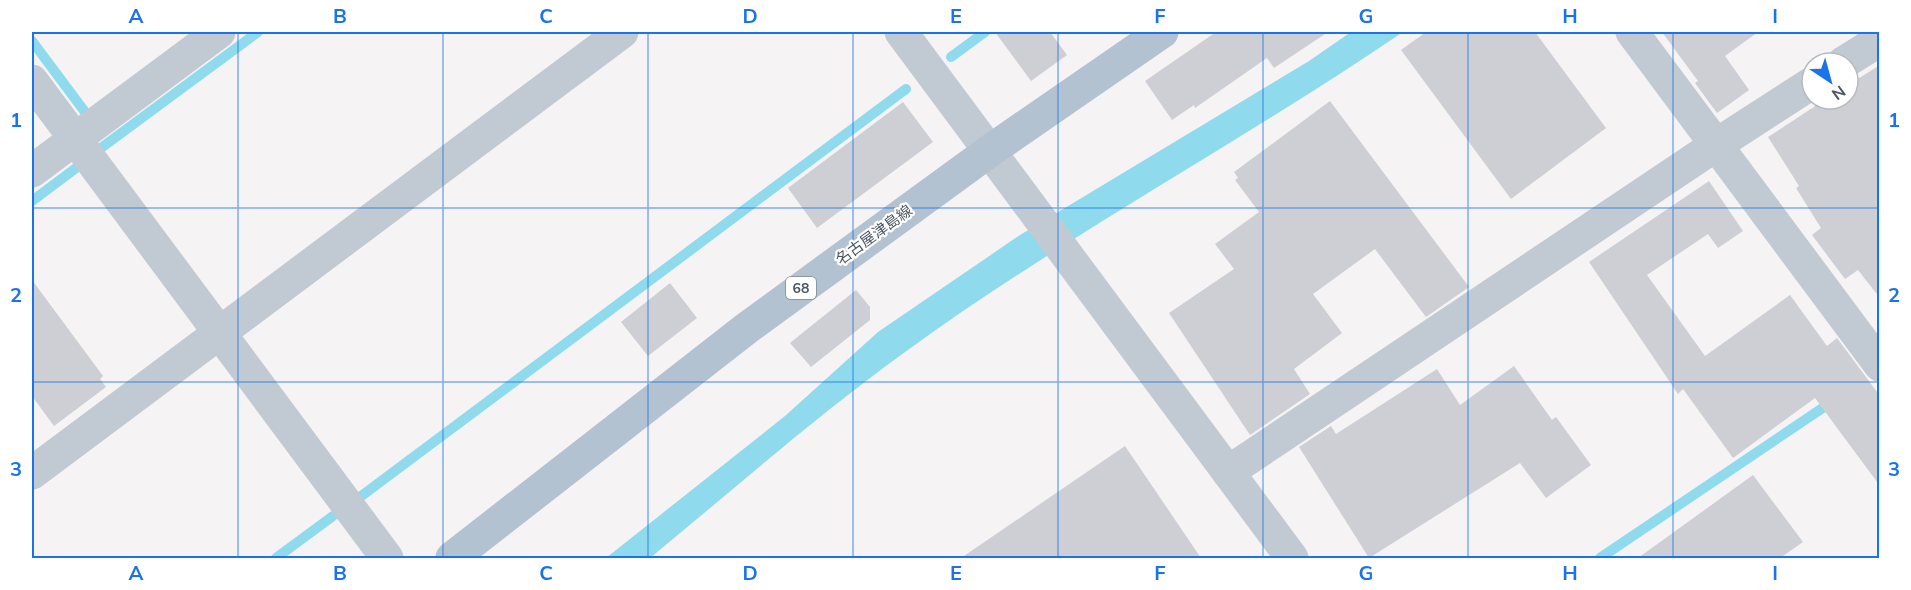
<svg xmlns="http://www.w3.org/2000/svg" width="1911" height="590" font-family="Mulish,'Noto Sans JP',sans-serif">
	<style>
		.water { fill: #90daee }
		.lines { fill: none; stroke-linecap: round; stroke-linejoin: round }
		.stream { stroke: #90daee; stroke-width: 10 }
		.building { fill: #cdcfd5 }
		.street { stroke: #c1cad2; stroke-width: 33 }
		.primary { stroke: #b3c2d1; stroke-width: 33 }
		.grid { fill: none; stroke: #1a73e8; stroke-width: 1.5; stroke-opacity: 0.55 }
		.labels { text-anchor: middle; stroke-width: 4.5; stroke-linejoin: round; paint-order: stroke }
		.shield { fill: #fff; stroke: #808990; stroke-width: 1.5 }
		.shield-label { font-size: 14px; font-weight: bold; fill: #4a5661 }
		.street-label { font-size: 15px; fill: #4a5661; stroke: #fff }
		.neatline { fill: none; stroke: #1a73e8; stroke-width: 2 }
		.grid-label { font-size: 20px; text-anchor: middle; font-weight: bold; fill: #1a73e8 }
	</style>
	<rect width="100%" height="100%" fill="#f5f3f3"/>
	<path class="water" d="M1351,32h52c-164,112 -341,205 -502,323 -87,63 -168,135 -251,203h-44l179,-142 93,-84 142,-97 289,-174z"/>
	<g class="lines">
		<g class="stream">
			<polyline points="32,41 85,112"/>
			<polyline points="951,57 985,32"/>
			<polyline points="101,148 258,32"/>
			<polyline points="32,201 80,165"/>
			<polyline points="360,497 906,89"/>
			<polyline points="276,558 333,516"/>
			<polyline points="1600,558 1833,401"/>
		</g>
	</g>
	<g class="building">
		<polygon points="995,32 1050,32 1067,55 1031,81"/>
		<polygon points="1216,32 1328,32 1274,68 1267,58 1195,108 1194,105 1172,120 1145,81"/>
		<polygon points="1426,32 1535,32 1606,128 1511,199 1401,50"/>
		<polygon points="1662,32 1758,32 1725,56 1749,90 1717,113 1695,83 1698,81"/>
		<polygon points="1880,65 1880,298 1858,270 1845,279 1812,235 1821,228 1796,188 1799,186 1768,137 1826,99 1848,99 1848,85"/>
		<polygon points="1330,101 1469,287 1426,317 1375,249 1313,294 1342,333 1294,369 1310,394 1250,435 1169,313 1234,269 1215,244 1259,212 1235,180 1238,178 1234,172"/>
		<polygon points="903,102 933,142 817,228 788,188"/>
		<polygon points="1709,181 1743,231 1718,248 1708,234 1647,275 1705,356 1790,295 1827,346 1837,338 1880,396 1880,486 1815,398 1733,458 1683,389 1678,394 1589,262"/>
		<polygon points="32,280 103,376 100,379 106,387 54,426 32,396"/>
		<polygon points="670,283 697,318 648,356 621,322"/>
		<polygon points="856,290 870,307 870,320 811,367 790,343"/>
		<polygon points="1514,366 1552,420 1556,417 1591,465 1546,498 1520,463 1369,558 1299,447 1331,426 1336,434 1437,369 1460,405"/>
		<polygon points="1125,446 1201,558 961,558"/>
		<polygon points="1753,475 1803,542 1780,558 1638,558"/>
	</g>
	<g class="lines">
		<g class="street">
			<polyline points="901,32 1292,558"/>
			<polyline points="1632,32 1880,365"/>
			<polyline points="1843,63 1880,40"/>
			<polyline points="32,81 387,558"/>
			<polyline points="32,171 219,32"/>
			<polyline points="1228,472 1716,145 1812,83"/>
			<polyline points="32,473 622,32"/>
		</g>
		<polyline class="primary" points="452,558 747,328 991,150 1162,32"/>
	</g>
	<path class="grid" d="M238,32v526M443,32v526M648,32v526M853,32v526M1058,32v526M1263,32v526M1468,32v526M1673,32v526M32,208h1848M32,382h1848"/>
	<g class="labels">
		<rect class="shield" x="786" y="277" width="30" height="22" rx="4.5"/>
		<g class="shield-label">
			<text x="801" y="293">68</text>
		</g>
		<g class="street-label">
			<text transform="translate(874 235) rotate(-36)" y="5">名古屋津島線</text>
		</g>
	</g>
	<rect width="1911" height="590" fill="none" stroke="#ffffff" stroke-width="66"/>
	<g transform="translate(1830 81) rotate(144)"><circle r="28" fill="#ffffff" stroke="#b7bbc0" stroke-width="1.5"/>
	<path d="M0-4.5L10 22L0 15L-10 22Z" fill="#1a73e8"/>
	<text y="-9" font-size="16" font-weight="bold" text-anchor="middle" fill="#4a5661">N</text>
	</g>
	<rect x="33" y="33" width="1845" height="524" class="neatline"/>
	<g class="grid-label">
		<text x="136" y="23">A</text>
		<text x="340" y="23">B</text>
		<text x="546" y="23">C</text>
		<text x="750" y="23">D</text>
		<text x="956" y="23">E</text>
		<text x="1160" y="23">F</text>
		<text x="1366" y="23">G</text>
		<text x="1570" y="23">H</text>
		<text x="1775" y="23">I</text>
		<text x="16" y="127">1</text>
		<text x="1894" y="127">1</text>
		<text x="16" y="302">2</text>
		<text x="1894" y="302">2</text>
		<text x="16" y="476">3</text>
		<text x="1894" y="476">3</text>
		<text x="136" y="580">A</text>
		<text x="340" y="580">B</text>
		<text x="546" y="580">C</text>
		<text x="750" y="580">D</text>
		<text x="956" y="580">E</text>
		<text x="1160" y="580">F</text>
		<text x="1366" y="580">G</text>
		<text x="1570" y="580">H</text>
		<text x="1775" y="580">I</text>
	</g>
</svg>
